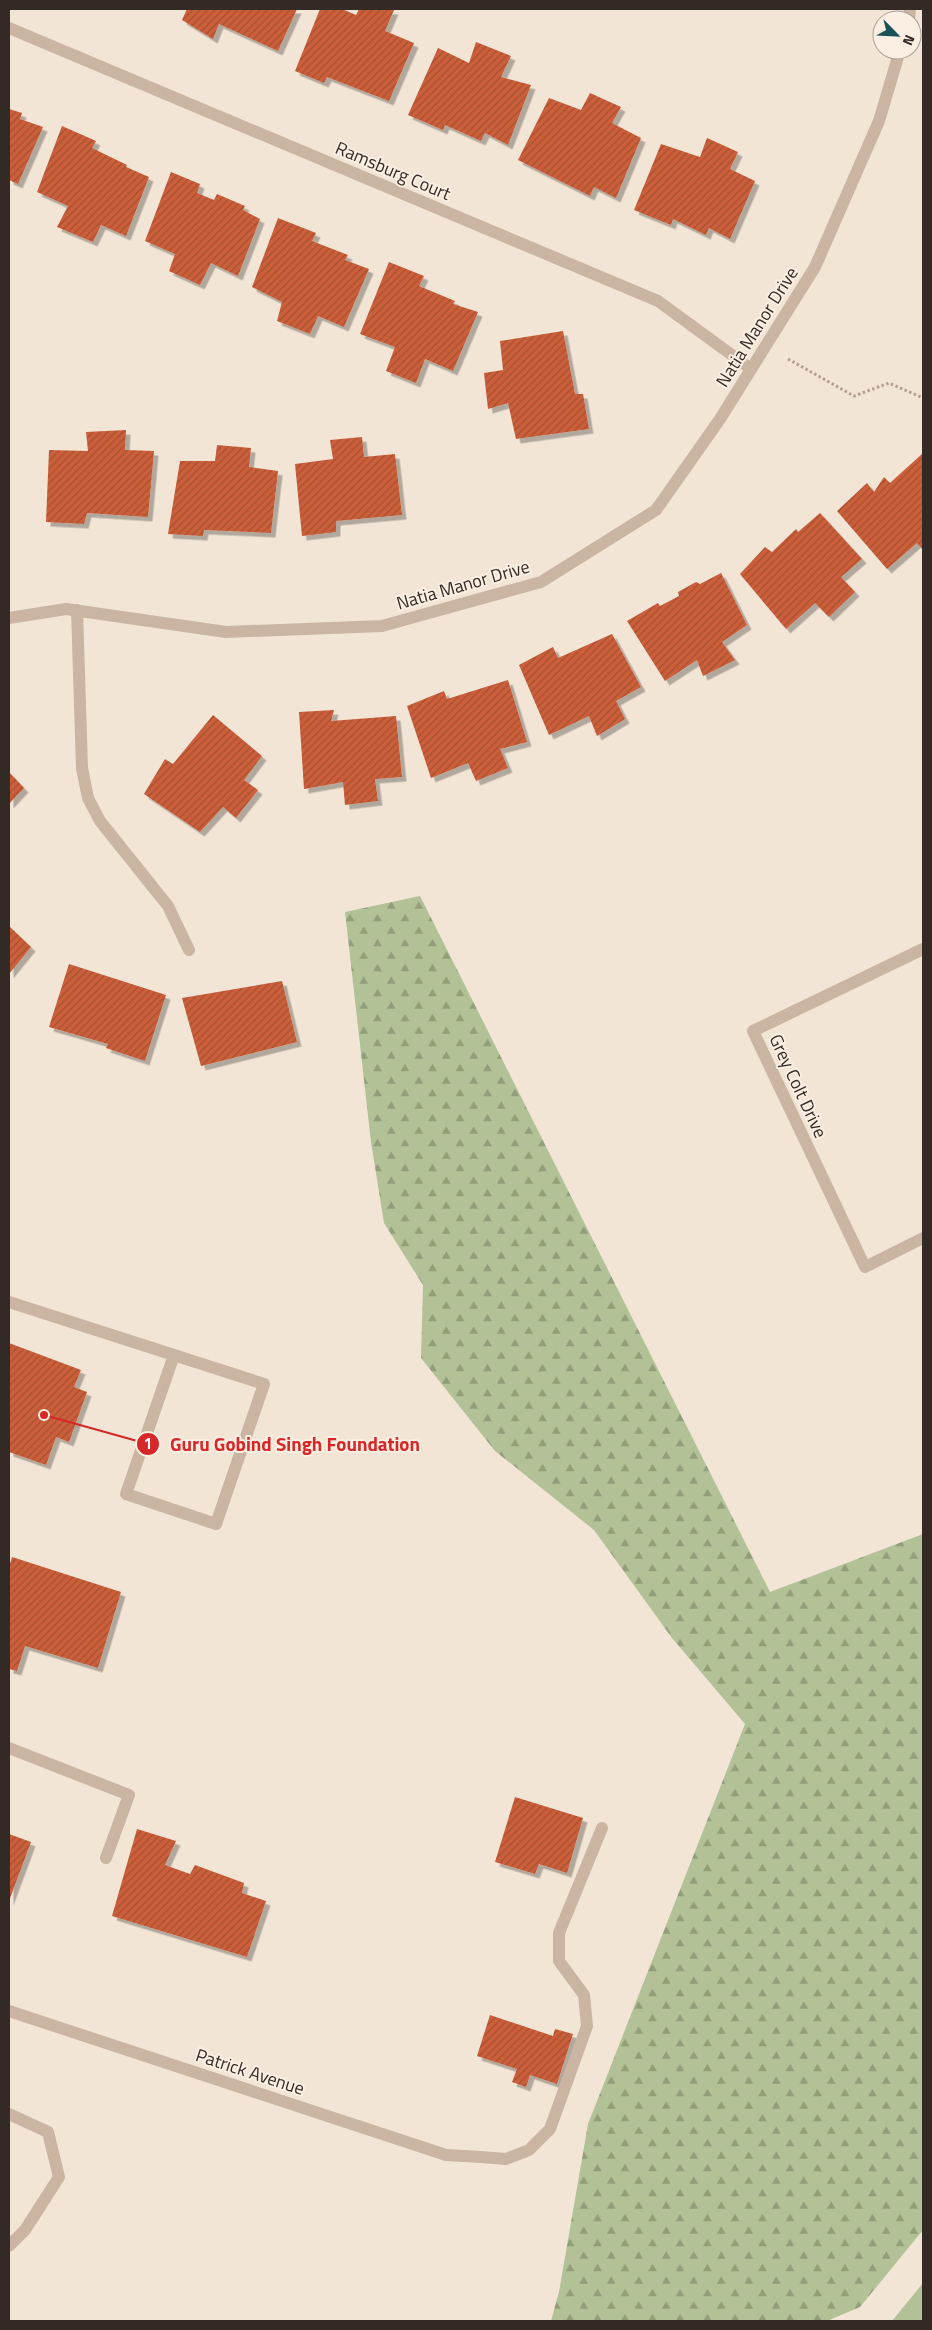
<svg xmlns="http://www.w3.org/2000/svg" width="932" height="2330" font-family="'Titillium Web',sans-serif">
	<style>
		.forest { fill: url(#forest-firs) }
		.park { fill: #b2c196 }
		.building { fill: url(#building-hatch); filter: url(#shadow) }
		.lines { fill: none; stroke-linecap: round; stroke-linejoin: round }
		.path { stroke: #b69f8c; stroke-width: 3; stroke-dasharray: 2.5 2.5; stroke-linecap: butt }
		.service { stroke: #cab5a2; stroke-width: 12 }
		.minor { stroke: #cab5a2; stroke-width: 12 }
		.labels { text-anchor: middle; stroke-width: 4; stroke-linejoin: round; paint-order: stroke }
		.street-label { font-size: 18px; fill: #342a25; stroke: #faefe2 }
		.leader { fill: none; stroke: #d62828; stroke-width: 2 }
		.callout-dot { fill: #d62828; stroke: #faefe2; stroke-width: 2 }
		.mark-label { font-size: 15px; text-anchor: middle; font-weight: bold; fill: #fff }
		.callout-label { font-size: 19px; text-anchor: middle; font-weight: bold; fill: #d62828; stroke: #faefe2; stroke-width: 4; stroke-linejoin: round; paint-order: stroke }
	</style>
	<defs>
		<pattern id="forest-firs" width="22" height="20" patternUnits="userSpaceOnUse" patternTransform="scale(1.25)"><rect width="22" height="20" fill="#b2c196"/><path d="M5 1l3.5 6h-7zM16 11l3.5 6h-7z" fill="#929d7a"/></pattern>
		<pattern id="building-hatch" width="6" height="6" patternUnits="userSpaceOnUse" patternTransform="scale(1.25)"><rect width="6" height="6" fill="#cc5f3a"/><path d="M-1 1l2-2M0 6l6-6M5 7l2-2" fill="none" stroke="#a64f31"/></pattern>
		<filter id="shadow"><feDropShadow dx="4.5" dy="4.5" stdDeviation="0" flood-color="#0004"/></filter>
	</defs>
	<rect width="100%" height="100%" fill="#f2e5d6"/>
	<polygon class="forest" points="420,896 770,1592 923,1534 923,2230 860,2307 827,2321 551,2321 559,2292 588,2124 745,1724 672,1638 594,1530 495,1451 421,1358 423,1285 384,1223 371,1142 345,912"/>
	<polygon class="park" points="923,2283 923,2321 892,2321"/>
	<g class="building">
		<polygon points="187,9 297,9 278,51 219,24 213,39 182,20"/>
		<polygon points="320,9 342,9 356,15 359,9 394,10 385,31 414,43 389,101 327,77 324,83 295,71"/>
		<polygon points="476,42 511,56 501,77 531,85 508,145 485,133 481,141 445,125 443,130 408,115 438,48 469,63"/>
		<polygon points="590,93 621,107 612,123 641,138 616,198 594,187 590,196 518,160 549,98 581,110"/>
		<polygon points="9,109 22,113 20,119 43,127 18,184 9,180"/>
		<polygon points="62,126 96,141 92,148 127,165 126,167 149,177 126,236 101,225 93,242 57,227 68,206 37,192"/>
		<polygon points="707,138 738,152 730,169 755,181 730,239 709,228 706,235 673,219 671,225 634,210 661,144 700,157"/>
		<polygon points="171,172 200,184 197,193 214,200 217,194 245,206 243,210 260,219 238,276 211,263 200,285 169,271 175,254 145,241"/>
		<polygon points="278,218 316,233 312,241 348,255 345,260 369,269 344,327 318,316 310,334 277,321 282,302 252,287"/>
		<polygon points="389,262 424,276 419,286 455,301 453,304 478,312 453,371 425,359 416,383 386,371 395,347 360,334"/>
		<polygon points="563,331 575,394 583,394 589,429 516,439 508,403 488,409 484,373 503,370 500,341"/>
		<polygon points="126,430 125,450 154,451 148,517 87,513 84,524 46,522 49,450 88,451 86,432"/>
		<polygon points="362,437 364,457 395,454 402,515 336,521 336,532 302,536 295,464 333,459 330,440"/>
		<polygon points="217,445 251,448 249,467 278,471 271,533 204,530 203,536 168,534 180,461 215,461"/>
		<polygon points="923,453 923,550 917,543 887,569 837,511 867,483 874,492 884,477 890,483"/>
		<polygon points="820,513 862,559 841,577 855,592 829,617 815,603 786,629 740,574 765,547 772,552 796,529 798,532"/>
		<polygon points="721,573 747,625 722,642 735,660 703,676 697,660 665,681 627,621 658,603 660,606 679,596 678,592 696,582 700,584"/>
		<polygon points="612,634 641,687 616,701 625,719 597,736 589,716 549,735 519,665 553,647 558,658"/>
		<polygon points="508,680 527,742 500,749 508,768 476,781 468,763 431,778 407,706 444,691 447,699"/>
		<polygon points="334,710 331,721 396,716 402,777 375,779 378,801 345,805 343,782 304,789 299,712"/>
		<polygon points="213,715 262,756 244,780 258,790 236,818 223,807 200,832 144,794 165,759 173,764"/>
		<polygon points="9,772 24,788 9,804"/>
		<polygon points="9,926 31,947 9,974"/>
		<polygon points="69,964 166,995 145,1061 106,1048 108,1044 49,1027"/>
		<polygon points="282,981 297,1042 201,1066 182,998"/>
		<polygon points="9,1343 81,1370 74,1387 87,1392 69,1442 56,1437 46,1465 9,1452"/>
		<polygon points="12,1557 121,1592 98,1668 25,1646 17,1671 9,1669 9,1567"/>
		<polygon points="515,1797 583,1818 567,1873 539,1864 535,1874 495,1862"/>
		<polygon points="137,1829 176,1841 165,1865 190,1874 195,1865 244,1883 242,1893 266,1901 247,1957 112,1916"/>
		<polygon points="9,1834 31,1842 9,1901"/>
		<polygon points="490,2015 553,2036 555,2029 573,2034 557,2084 530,2075 526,2087 512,2082 517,2069 477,2056"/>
	</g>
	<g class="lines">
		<polyline class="path" points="788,359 854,396 889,383 923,398"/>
		<g class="service">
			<polyline points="77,610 82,768 88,798 100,821 168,906 189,950"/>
			<polyline points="9,1302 264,1384 216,1524 126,1494 174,1355"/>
			<polyline points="9,1748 129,1795 106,1858"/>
			<polyline points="9,2114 48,2132 59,2177 25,2230 9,2246"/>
			<polyline points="481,2157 506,2159 529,2150 550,2129 587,2026 584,1995 559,1961 559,1933 602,1828"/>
		</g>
		<g class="minor">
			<polyline points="909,20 910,9"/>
			<polyline points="9,28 658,301 751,369"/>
			<polyline points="9,618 66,609 226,632 382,626 541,582 656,510 720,419 815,267 879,121 900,50"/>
			<polyline points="923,949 753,1031 865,1267 923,1238"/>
			<polyline points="9,2011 446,2155 481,2157"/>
		</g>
	</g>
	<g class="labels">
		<g class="street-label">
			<text transform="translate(393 171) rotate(23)" y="6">Ramsburg Court</text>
			<text transform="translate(757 327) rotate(-58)" y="6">Natia Manor Drive</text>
			<text transform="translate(463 585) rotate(-16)" y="6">Natia Manor Drive</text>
			<text transform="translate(798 1086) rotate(65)" y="6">Grey Colt Drive</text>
			<text transform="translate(250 2072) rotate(18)" y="6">Patrick Avenue</text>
		</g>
	</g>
	<path class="leader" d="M44 1415L148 1444"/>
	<g class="callout-dot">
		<circle cx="44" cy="1415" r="5"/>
		<circle cx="148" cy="1444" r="12"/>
	</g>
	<g class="mark-label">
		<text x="148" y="1449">1</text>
	</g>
	<g class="callout-label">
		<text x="295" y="1451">Guru Gobind Singh Foundation</text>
	</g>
	<rect width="932" height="2330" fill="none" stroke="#342a25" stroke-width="20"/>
	<g transform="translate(897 35) rotate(114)"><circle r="24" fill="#faefe2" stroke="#aba096"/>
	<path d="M0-4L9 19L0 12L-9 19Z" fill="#195357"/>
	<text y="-8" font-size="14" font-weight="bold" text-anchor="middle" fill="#342a25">N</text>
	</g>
</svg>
